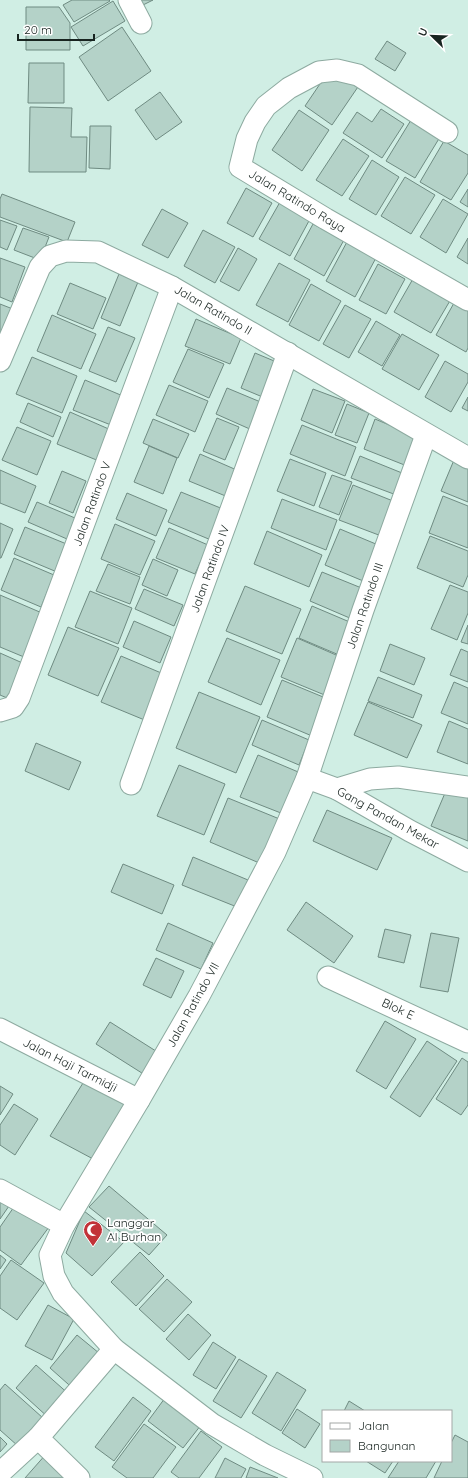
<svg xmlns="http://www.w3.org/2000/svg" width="468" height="1478" font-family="Quicksand,sans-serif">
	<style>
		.building { fill: #b4d2c8; stroke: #6f8b82 }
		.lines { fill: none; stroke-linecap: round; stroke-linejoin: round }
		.minor-casing { stroke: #8daaa0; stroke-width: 23 }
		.minor { stroke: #fff; stroke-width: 21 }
		.labels { text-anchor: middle; stroke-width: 3.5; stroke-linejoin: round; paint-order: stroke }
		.street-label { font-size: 12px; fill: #182420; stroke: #fff }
		.poi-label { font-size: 12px; fill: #182420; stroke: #fff; text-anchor: start }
	</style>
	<rect width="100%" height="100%" fill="#d0eee4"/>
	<g class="building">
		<polygon points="72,0 109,0 110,1 74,22 63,5"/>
		<polygon points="140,0 153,0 143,5"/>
		<polygon points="113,1 125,21 83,46 71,27"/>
		<polygon points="26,7 59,7 70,23 70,50 26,50"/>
		<polygon points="122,27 151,71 108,101 79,57"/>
		<polygon points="387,41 406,53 395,71 375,59"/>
		<polygon points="29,63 64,63 64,103 28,103"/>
		<polygon points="326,75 362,81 332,125 305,106"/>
		<polygon points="160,92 182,122 156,140 135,110"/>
		<polygon points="30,107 72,108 71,137 87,137 86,172 29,172"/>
		<polygon points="381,109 404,124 382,158 343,133 357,112 372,122"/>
		<polygon points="299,110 329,130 302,171 272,150"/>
		<polygon points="411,120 440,137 415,178 386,161"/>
		<polygon points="90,126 111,126 110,169 89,168"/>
		<polygon points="343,139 369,156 342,196 316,180"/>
		<polygon points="444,141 468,155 468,173 451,200 420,182"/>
		<polygon points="372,160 399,177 376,215 349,199"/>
		<polygon points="405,177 435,195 411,234 381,216"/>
		<polygon points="246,188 272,203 253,237 227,223"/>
		<polygon points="468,189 468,207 460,202"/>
		<polygon points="2,194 75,222 67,242 0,217 0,199"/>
		<polygon points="443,199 468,214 446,253 420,237"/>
		<polygon points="280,202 310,219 290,256 259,239"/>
		<polygon points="162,209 188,223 168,258 142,245"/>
		<polygon points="0,220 17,226 7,250 0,247"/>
		<polygon points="313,224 344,240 324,276 294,259"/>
		<polygon points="23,228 49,237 40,260 14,250"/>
		<polygon points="203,230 235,247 215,283 184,266"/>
		<polygon points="468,238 468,264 457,257"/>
		<polygon points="348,240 377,256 355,297 326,281"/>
		<polygon points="238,248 257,259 239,291 220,281"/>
		<polygon points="0,258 25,267 12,302 0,297"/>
		<polygon points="279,263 310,280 288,322 256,305"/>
		<polygon points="378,264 405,279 386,314 359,300"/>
		<polygon points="119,274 138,282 120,326 101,318"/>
		<polygon points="414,277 451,299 431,333 394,312"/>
		<polygon points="70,283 106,298 93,329 57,314"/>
		<polygon points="311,284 341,301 319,341 289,325"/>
		<polygon points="454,303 468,311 468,348 466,352 436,335"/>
		<polygon points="0,304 18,311 0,344"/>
		<polygon points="345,305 371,319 349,358 323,344"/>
		<polygon points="52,315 96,334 81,369 37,351"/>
		<polygon points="196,319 241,338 230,364 185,346"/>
		<polygon points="376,321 400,335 382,366 358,352"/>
		<polygon points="108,327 135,338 116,382 89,371"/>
		<polygon points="402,334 439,355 419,390 382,369"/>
		<polygon points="188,349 224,364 209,398 173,382"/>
		<polygon points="255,353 279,363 265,398 241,388"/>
		<polygon points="32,357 77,376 62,413 16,394"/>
		<polygon points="445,361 468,374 468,382 451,412 425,397"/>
		<polygon points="85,380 123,396 111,425 73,410"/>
		<polygon points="169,385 208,401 195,432 156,415"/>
		<polygon points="227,388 263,403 252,430 216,414"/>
		<polygon points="313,389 345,401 332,433 301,420"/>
		<polygon points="468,397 468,411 462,408"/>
		<polygon points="28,403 61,417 53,437 20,422"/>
		<polygon points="347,404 369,413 357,443 335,435"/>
		<polygon points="70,412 111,430 99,461 57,444"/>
		<polygon points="217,418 239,427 225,460 203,451"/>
		<polygon points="153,419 189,434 178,458 143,443"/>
		<polygon points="375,419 418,437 407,466 364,449"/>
		<polygon points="302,425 356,447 345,476 290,454"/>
		<polygon points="17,427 51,441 37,475 2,460"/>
		<polygon points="149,446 177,458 163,494 134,482"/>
		<polygon points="200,454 239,471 228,497 189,481"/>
		<polygon points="360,456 407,475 399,496 351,478"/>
		<polygon points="290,459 326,473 314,506 277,491"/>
		<polygon points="454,460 468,466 468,502 441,491"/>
		<polygon points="0,470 36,486 25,513 0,503"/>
		<polygon points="62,471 86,481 73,513 49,503"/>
		<polygon points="332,475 352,482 339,515 319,507"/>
		<polygon points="353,485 398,503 384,537 339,520"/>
		<polygon points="181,492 223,509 211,540 168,522"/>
		<polygon points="127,493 167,510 156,536 116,519"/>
		<polygon points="443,496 468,506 468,548 429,533"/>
		<polygon points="282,499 337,520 326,550 271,528"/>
		<polygon points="37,502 75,518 67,539 28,522"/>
		<polygon points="0,523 13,529 1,558 0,558"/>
		<polygon points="115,524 155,541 140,575 101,559"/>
		<polygon points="25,527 69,545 57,572 14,554"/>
		<polygon points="169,528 208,545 195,574 156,558"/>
		<polygon points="340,529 383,547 368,583 325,565"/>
		<polygon points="267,531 322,555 309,587 254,564"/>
		<polygon points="430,536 468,551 468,575 463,587 417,568"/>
		<polygon points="14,558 54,575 41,607 1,590"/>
		<polygon points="153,559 178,570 167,596 142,585"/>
		<polygon points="108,564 140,577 130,604 96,591"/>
		<polygon points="322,572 364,589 352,619 310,601"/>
		<polygon points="450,585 468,592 468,613 457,640 431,629"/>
		<polygon points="245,586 301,609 282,654 226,631"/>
		<polygon points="144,589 183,605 174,626 135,609"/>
		<polygon points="90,591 132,608 118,644 75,627"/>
		<polygon points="0,595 42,613 24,657 0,647"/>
		<polygon points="312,606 352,623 339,655 299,638"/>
		<polygon points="134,621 171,637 160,663 123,647"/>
		<polygon points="468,625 468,644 461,642"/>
		<polygon points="68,627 119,648 98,696 48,675"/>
		<polygon points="227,638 280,660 261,705 208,682"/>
		<polygon points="297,638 343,658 327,696 281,677"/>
		<polygon points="390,644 425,658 414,685 380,671"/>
		<polygon points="461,649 468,652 468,682 450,675"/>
		<polygon points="0,653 27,665 12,700 0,695"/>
		<polygon points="121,656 166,675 147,721 101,702"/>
		<polygon points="378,677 422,695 413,718 368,701"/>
		<polygon points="282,680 328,699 312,736 267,717"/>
		<polygon points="454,682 468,688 468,724 441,713"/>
		<polygon points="199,692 260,717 236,773 176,748"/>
		<polygon points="368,702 422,725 407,758 354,735"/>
		<polygon points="262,720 309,740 299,765 252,745"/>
		<polygon points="449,721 468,729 468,764 437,752"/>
		<polygon points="36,743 81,762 69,790 25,771"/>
		<polygon points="258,755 303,774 286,815 240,797"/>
		<polygon points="179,765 225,784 204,835 157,816"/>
		<polygon points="448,786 468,794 468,841 431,826"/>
		<polygon points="228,798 282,820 264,865 210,842"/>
		<polygon points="327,810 392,838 377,870 313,841"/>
		<polygon points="193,857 248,880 237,907 182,885"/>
		<polygon points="123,864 174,885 162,914 111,892"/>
		<polygon points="306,902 353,936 334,963 287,930"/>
		<polygon points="168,923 213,943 201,969 156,950"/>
		<polygon points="385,929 411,935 404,963 378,957"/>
		<polygon points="431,933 459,938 448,992 420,987"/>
		<polygon points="156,958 184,971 171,998 143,985"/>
		<polygon points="385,1021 416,1039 386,1089 356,1071"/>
		<polygon points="110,1022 159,1053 145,1075 96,1044"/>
		<polygon points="427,1041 457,1061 420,1117 390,1097"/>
		<polygon points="462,1058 468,1062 468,1105 461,1115 436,1099"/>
		<polygon points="83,1083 129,1106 95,1160 50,1136"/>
		<polygon points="0,1086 13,1094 0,1115"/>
		<polygon points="14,1104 38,1119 15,1155 0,1145 0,1125"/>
		<polygon points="109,1186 167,1235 149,1255 89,1207"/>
		<polygon points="0,1200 9,1206 0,1219"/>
		<polygon points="16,1204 49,1227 21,1265 0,1250 0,1227"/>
		<polygon points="84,1211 124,1242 92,1276 66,1253"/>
		<polygon points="140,1252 164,1276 136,1306 111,1282"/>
		<polygon points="0,1255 6,1260 0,1269"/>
		<polygon points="11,1260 44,1283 17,1320 0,1308 0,1276"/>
		<polygon points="167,1279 192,1302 164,1332 139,1309"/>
		<polygon points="48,1305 74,1319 52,1360 25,1346"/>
		<polygon points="188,1314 211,1335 189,1360 166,1339"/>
		<polygon points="77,1335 105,1358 77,1392 50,1368"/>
		<polygon points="213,1342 236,1357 216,1389 193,1375"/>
		<polygon points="239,1359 267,1376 241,1418 213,1401"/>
		<polygon points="36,1365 71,1396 50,1419 16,1388"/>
		<polygon points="277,1372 306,1390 281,1431 252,1413"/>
		<polygon points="5,1384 43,1418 18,1446 0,1430 0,1390"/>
		<polygon points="133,1397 151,1411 114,1461 95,1447"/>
		<polygon points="165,1398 201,1425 183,1448 148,1421"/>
		<polygon points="349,1401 365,1411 344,1411"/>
		<polygon points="297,1409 320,1424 305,1448 282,1433"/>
		<polygon points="144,1424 176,1447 153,1478 127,1478 112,1467"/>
		<polygon points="201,1431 222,1447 199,1478 179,1478 171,1472"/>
		<polygon points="455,1435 468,1442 468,1478 434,1478 442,1461 451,1461 451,1443"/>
		<polygon points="0,1437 7,1444 0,1452"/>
		<polygon points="47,1453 75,1478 25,1478"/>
		<polygon points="225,1458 246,1469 241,1478 215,1478"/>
		<polygon points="366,1461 393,1461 385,1473"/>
		<polygon points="399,1461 436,1461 426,1478 388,1478"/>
		<polygon points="250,1467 278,1478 246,1478"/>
	</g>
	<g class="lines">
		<defs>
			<g id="minor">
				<polyline points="129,0 141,23"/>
				<polyline points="447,132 358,75 337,70 319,72 289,88 266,106 255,122 247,139 240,167 326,219 468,300"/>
				<polyline points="0,361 40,267 50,256 66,251 98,252 172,287 468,458"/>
				<polyline points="0,711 13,707 19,698 172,287"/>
				<polyline points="307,778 337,789 410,831 468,861"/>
				<polyline points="131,784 288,353"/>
				<polyline points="337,789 370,779 398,777 468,787"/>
				<polyline points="328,977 468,1042"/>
				<polyline points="0,1029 139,1100"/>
				<polyline points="0,1190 64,1225"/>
				<polyline points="114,1349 212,1424 265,1455 312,1478"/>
				<polyline points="0,1473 38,1438"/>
				<polyline points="79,1478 38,1438 114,1349 63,1293 54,1276 50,1255 64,1225 139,1100 199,996 275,852 307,778 363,610 426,435"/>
			</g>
		</defs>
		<use href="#minor" class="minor-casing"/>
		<use href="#minor" class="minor"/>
	</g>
	<defs>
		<symbol id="mosque-pin" viewBox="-11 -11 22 30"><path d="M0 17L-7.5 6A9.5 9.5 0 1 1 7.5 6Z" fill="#c23238" stroke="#fff"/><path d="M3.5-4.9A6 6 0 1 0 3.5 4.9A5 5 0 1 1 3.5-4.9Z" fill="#fff"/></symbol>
	</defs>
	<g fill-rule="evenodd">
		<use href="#mosque-pin" x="82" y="1219" width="22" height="30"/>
	</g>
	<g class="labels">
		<g class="street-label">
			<text transform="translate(297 201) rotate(31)" y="4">Jalan Ratindo Raya</text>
			<text transform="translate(213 310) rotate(30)" y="4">Jalan Ratindo II</text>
			<text transform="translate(92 504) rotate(-70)" y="4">Jalan Ratindo V</text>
			<text transform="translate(210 569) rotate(-70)" y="4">Jalan Ratindo IV</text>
			<text transform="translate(365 606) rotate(-71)" y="4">Jalan Ratindo III</text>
			<text transform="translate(388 818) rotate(29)" y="4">Gang Pandan Mekar</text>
			<text transform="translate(193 1005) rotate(-61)" y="4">Jalan Ratindo VII</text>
			<text transform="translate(398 1009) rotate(25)" y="4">Blok E</text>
			<text transform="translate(70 1065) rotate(27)" y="4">Jalan Haji Tarmidji</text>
		</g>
		<g class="poi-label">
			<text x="107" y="1227">Langgar<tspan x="107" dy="14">Al Burhan</tspan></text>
		</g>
	</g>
	<rect x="322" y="1410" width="130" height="52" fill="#ffffff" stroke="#a3a7a6"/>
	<rect x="330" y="1423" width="20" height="6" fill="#ffffff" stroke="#a3a7a6"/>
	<text x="358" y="1430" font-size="12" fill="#182420">Jalan</text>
	<rect x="330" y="1440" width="20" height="12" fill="#b4d2c8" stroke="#a3a7a6"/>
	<text x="358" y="1450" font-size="12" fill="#182420">Bangunan</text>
	<g transform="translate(432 36) rotate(293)" stroke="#ffffff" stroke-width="3" paint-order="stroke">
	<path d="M0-3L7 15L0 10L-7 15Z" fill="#182420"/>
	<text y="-6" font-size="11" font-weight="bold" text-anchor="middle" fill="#182420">U</text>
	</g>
	<path d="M18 34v6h76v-6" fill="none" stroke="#182420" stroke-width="2"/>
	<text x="24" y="34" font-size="12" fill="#182420" stroke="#ffffff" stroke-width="3" paint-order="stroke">20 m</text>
</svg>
